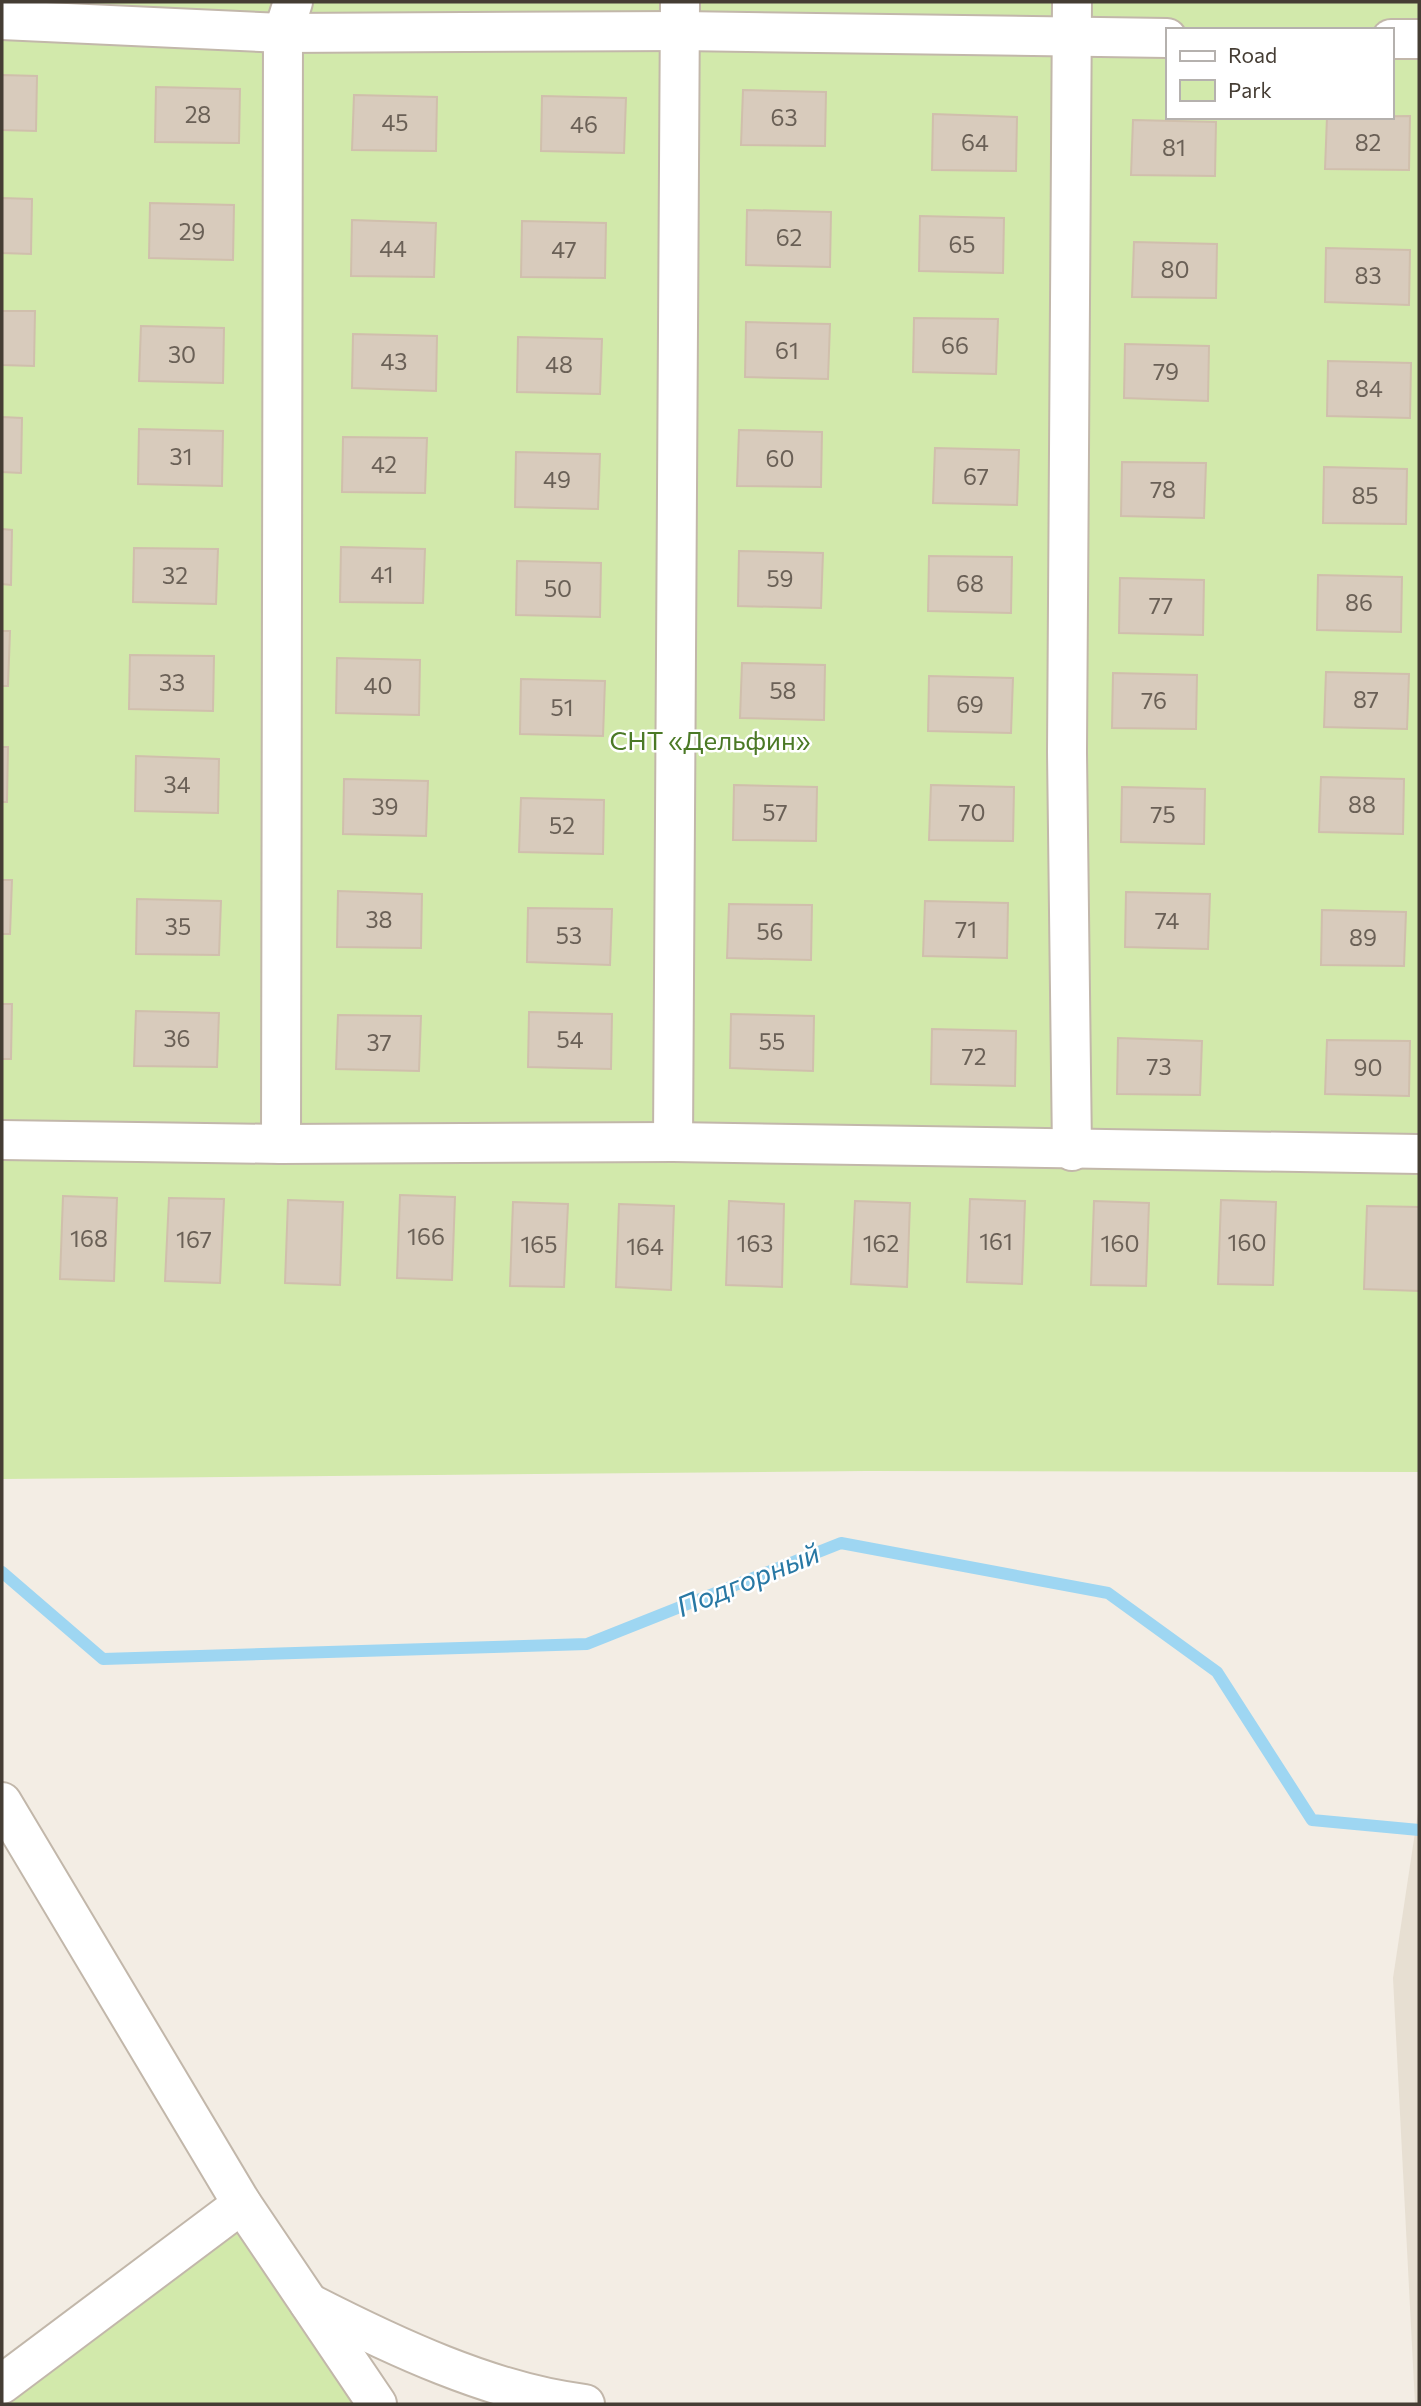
<svg xmlns="http://www.w3.org/2000/svg" width="1421" height="2406" font-family="Commissioner,sans-serif">
	<style>
		.residential { fill: #e7dfd2 }
		.green { fill: #d2e9ab; fill-rule: evenodd }
		.lines { fill: none; stroke-linecap: round; stroke-linejoin: round }
		.stream { stroke: #9ed6f2; stroke-width: 12 }
		.building { fill: #d8cbbc; stroke: #d0bfac; stroke-width: 2 }
		.minor-casing { stroke: #c2b7aa; stroke-width: 42 }
		.tertiary-casing { stroke: #c2b7aa; stroke-width: 42 }
		.minor { stroke: #fff; stroke-width: 38 }
		.tertiary { stroke: #fff; stroke-width: 38 }
		.labels { text-anchor: middle; stroke-width: 5; stroke-linejoin: round; paint-order: stroke }
		.number-label { font-size: 23px; fill: #6a6056 }
		.park-label { font-size: 26px; fill: #4b7926; stroke: #fff }
		.water-label { font-size: 28px; font-style: italic; fill: #2878a4; stroke: #fff }
	</style>
	<rect width="100%" height="100%" fill="#f3ede4"/>
	<polygon class="residential" points="1419,1806 1419,2404 1415,2404 1393,1978"/>
	<g class="green">
		<path d="M2,2h1417v1470l-553,-1 -864,8zM1167,30h224v87h-224z"/>
		<polygon points="242,2204 377,2404 2,2404 2,2384"/>
	</g>
	<g class="lines">
		<polyline class="stream" points="2,1572 103,1659 587,1644 841,1543 1108,1593 1217,1672 1312,1820 1419,1830"/>
	</g>
	<g class="building">
		<polygon points="2,75 37,76 36,131 2,130"/>
		<polygon points="156,87 240,89 239,143 155,142"/>
		<polygon points="743,90 826,92 825,146 741,145"/>
		<polygon points="354,95 437,97 436,151 352,150"/>
		<polygon points="542,96 626,98 624,153 541,151"/>
		<polygon points="933,114 1017,117 1016,171 932,170"/>
		<polygon points="1410,116 1409,170 1325,169 1327,117"/>
		<polygon points="1133,120 1216,122 1215,176 1131,175"/>
		<polygon points="2,198 32,199 31,254 2,253"/>
		<polygon points="150,203 234,205 233,260 149,258"/>
		<polygon points="747,210 831,212 830,267 746,265"/>
		<polygon points="920,216 1004,218 1003,273 919,271"/>
		<polygon points="352,220 436,223 434,277 351,276"/>
		<polygon points="522,221 606,223 605,278 521,277"/>
		<polygon points="1134,242 1217,244 1216,298 1132,297"/>
		<polygon points="1326,248 1410,250 1409,305 1325,302"/>
		<polygon points="2,311 35,311 34,366 2,365"/>
		<polygon points="914,318 998,319 996,374 913,372"/>
		<polygon points="746,322 830,324 828,379 745,377"/>
		<polygon points="141,326 224,328 223,383 139,381"/>
		<polygon points="353,334 437,336 436,391 352,388"/>
		<polygon points="518,337 602,339 600,394 517,392"/>
		<polygon points="1125,344 1209,346 1208,401 1124,398"/>
		<polygon points="1328,361 1411,363 1410,418 1327,416"/>
		<polygon points="2,417 22,418 21,473 2,472"/>
		<polygon points="139,429 223,431 222,486 138,484"/>
		<polygon points="739,430 822,432 821,487 737,486"/>
		<polygon points="343,437 427,438 425,493 342,492"/>
		<polygon points="935,448 1019,450 1017,505 933,503"/>
		<polygon points="516,452 600,454 598,509 515,507"/>
		<polygon points="1122,462 1206,463 1204,518 1121,516"/>
		<polygon points="1324,467 1407,469 1406,524 1323,523"/>
		<polygon points="2,529 12,530 11,585 2,584"/>
		<polygon points="341,547 425,549 423,603 340,602"/>
		<polygon points="134,548 218,549 216,604 133,602"/>
		<polygon points="739,551 823,553 821,608 738,606"/>
		<polygon points="929,556 1012,557 1011,613 928,611"/>
		<polygon points="517,561 601,563 600,617 516,615"/>
		<polygon points="1318,575 1402,577 1401,632 1317,630"/>
		<polygon points="1120,578 1204,580 1203,635 1119,633"/>
		<polygon points="2,631 10,631 8,686 2,686"/>
		<polygon points="130,655 214,656 213,711 129,709"/>
		<polygon points="337,658 420,660 419,715 336,713"/>
		<polygon points="742,663 825,665 824,720 740,718"/>
		<polygon points="1326,672 1409,674 1407,729 1324,727"/>
		<polygon points="1113,673 1197,675 1196,729 1112,728"/>
		<polygon points="929,676 1013,678 1011,733 928,731"/>
		<polygon points="521,679 605,681 603,736 520,734"/>
		<polygon points="2,747 8,747 7,802 2,802"/>
		<polygon points="136,756 219,759 218,813 135,811"/>
		<polygon points="1321,777 1404,779 1403,834 1319,832"/>
		<polygon points="344,779 428,781 426,836 343,834"/>
		<polygon points="734,785 817,787 816,841 733,840"/>
		<polygon points="931,785 1014,787 1013,841 929,840"/>
		<polygon points="1122,787 1205,789 1204,844 1121,842"/>
		<polygon points="521,798 604,800 603,854 519,852"/>
		<polygon points="2,880 12,880 10,934 2,934"/>
		<polygon points="338,891 422,894 421,948 337,947"/>
		<polygon points="1126,892 1210,894 1208,949 1125,947"/>
		<polygon points="137,899 221,901 219,955 136,954"/>
		<polygon points="925,901 1008,903 1007,958 923,956"/>
		<polygon points="729,904 812,905 811,960 727,958"/>
		<polygon points="528,908 612,909 610,965 527,962"/>
		<polygon points="1322,910 1406,912 1404,966 1321,965"/>
		<polygon points="2,1004 12,1004 11,1059 2,1059"/>
		<polygon points="136,1011 219,1013 217,1067 134,1066"/>
		<polygon points="529,1012 612,1014 611,1069 528,1067"/>
		<polygon points="731,1014 814,1016 813,1071 730,1068"/>
		<polygon points="338,1015 421,1016 419,1071 336,1069"/>
		<polygon points="932,1029 1016,1031 1015,1086 931,1084"/>
		<polygon points="1118,1038 1202,1041 1200,1095 1117,1094"/>
		<polygon points="1327,1040 1410,1041 1409,1096 1325,1094"/>
		<polygon points="400,1195 455,1197 452,1280 397,1278"/>
		<polygon points="63,1196 117,1198 114,1281 60,1279"/>
		<polygon points="169,1198 224,1199 220,1283 165,1281"/>
		<polygon points="970,1199 1025,1201 1022,1284 967,1282"/>
		<polygon points="288,1200 343,1202 340,1285 285,1283"/>
		<polygon points="1221,1200 1276,1202 1273,1285 1218,1284"/>
		<polygon points="729,1201 784,1204 782,1287 726,1285"/>
		<polygon points="855,1201 910,1203 907,1287 851,1284"/>
		<polygon points="1094,1201 1149,1203 1146,1286 1091,1285"/>
		<polygon points="513,1202 568,1204 564,1287 510,1286"/>
		<polygon points="619,1204 674,1206 671,1290 616,1287"/>
		<polygon points="1367,1206 1419,1207 1419,1291 1364,1289"/>
	</g>
	<g class="lines">
		<defs>
			<g id="minor">
				<polyline points="1072,2 1067,752 1072,1151"/>
				<polyline points="2,20 283,33 681,31 1167,38"/>
				<polyline points="1391,39 1419,39"/>
				<polyline points="2,1140 281,1144 673,1142 1419,1154"/>
				<polyline points="673,1142 680,2"/>
				<polyline points="281,1144 283,33 293,2"/>
				<path d="M309,2303c82,42 183,90 276,101"/>
				<polyline points="2,2384 242,2204"/>
			</g>
			<polyline id="tertiary" points="2,1802 242,2204 377,2404"/>
		</defs>
		<use href="#minor" class="minor-casing"/>
		<use href="#tertiary" class="tertiary-casing"/>
		<use href="#minor" class="minor"/>
		<use href="#tertiary" class="tertiary"/>
	</g>
	<g class="labels">
		<g class="number-label">
			<text x="198" y="123">28</text>
			<text x="784" y="126">63</text>
			<text x="395" y="131">45</text>
			<text x="584" y="133">46</text>
			<text x="975" y="151">64</text>
			<text x="1368" y="151">82</text>
			<text x="1174" y="156">81</text>
			<text x="192" y="240">29</text>
			<text x="789" y="246">62</text>
			<text x="962" y="253">65</text>
			<text x="393" y="257">44</text>
			<text x="564" y="258">47</text>
			<text x="1175" y="278">80</text>
			<text x="1368" y="284">83</text>
			<text x="955" y="354">66</text>
			<text x="787" y="359">61</text>
			<text x="182" y="363">30</text>
			<text x="394" y="370">43</text>
			<text x="559" y="373">48</text>
			<text x="1166" y="380">79</text>
			<text x="1369" y="397">84</text>
			<text x="181" y="465">31</text>
			<text x="780" y="467">60</text>
			<text x="384" y="473">42</text>
			<text x="976" y="485">67</text>
			<text x="557" y="488">49</text>
			<text x="1163" y="498">78</text>
			<text x="1365" y="504">85</text>
			<text x="382" y="583">41</text>
			<text x="175" y="584">32</text>
			<text x="780" y="587">59</text>
			<text x="970" y="592">68</text>
			<text x="558" y="597">50</text>
			<text x="1359" y="611">86</text>
			<text x="1161" y="614">77</text>
			<text x="172" y="691">33</text>
			<text x="378" y="694">40</text>
			<text x="783" y="699">58</text>
			<text x="1366" y="708">87</text>
			<text x="1154" y="709">76</text>
			<text x="970" y="713">69</text>
			<text x="562" y="716">51</text>
			<text x="177" y="793">34</text>
			<text x="1362" y="813">88</text>
			<text x="385" y="815">39</text>
			<text x="775" y="821">57</text>
			<text x="972" y="821">70</text>
			<text x="1163" y="823">75</text>
			<text x="562" y="834">52</text>
			<text x="379" y="928">38</text>
			<text x="1167" y="929">74</text>
			<text x="178" y="935">35</text>
			<text x="966" y="938">71</text>
			<text x="770" y="940">56</text>
			<text x="569" y="944">53</text>
			<text x="1363" y="946">89</text>
			<text x="177" y="1047">36</text>
			<text x="570" y="1048">54</text>
			<text x="772" y="1050">55</text>
			<text x="379" y="1051">37</text>
			<text x="974" y="1065">72</text>
			<text x="1159" y="1075">73</text>
			<text x="1368" y="1076">90</text>
			<text x="426" y="1245">166</text>
			<text x="89" y="1247">168</text>
			<text x="194" y="1248">167</text>
			<text x="996" y="1250">161</text>
			<text x="1247" y="1251">160</text>
			<text x="755" y="1252">163</text>
			<text x="881" y="1252">162</text>
			<text x="1120" y="1252">160</text>
			<text x="539" y="1253">165</text>
			<text x="645" y="1255">164</text>
		</g>
		<g class="park-label">
			<text x="710" y="750">СНТ «Дельфин»</text>
		</g>
		<g class="water-label">
			<text transform="translate(748 1580) rotate(-22)" y="10">Подгорный</text>
		</g>
	</g>
	<rect width="1421" height="2406" fill="none" stroke="#453d34" stroke-width="7"/>
	<rect x="1166" y="28" width="228" height="91" fill="#ffffff" stroke="#b5b1ae" stroke-width="2"/>
	<rect x="1180" y="51" width="35" height="10" fill="#ffffff" stroke="#b5b1ae" stroke-width="2"/>
	<text x="1228" y="63" font-size="21" fill="#453d34">Road</text>
	<rect x="1180" y="80" width="35" height="21" fill="#d2e9ab" stroke="#b5b1ae" stroke-width="2"/>
	<text x="1228" y="98" font-size="21" fill="#453d34">Park</text>
</svg>
